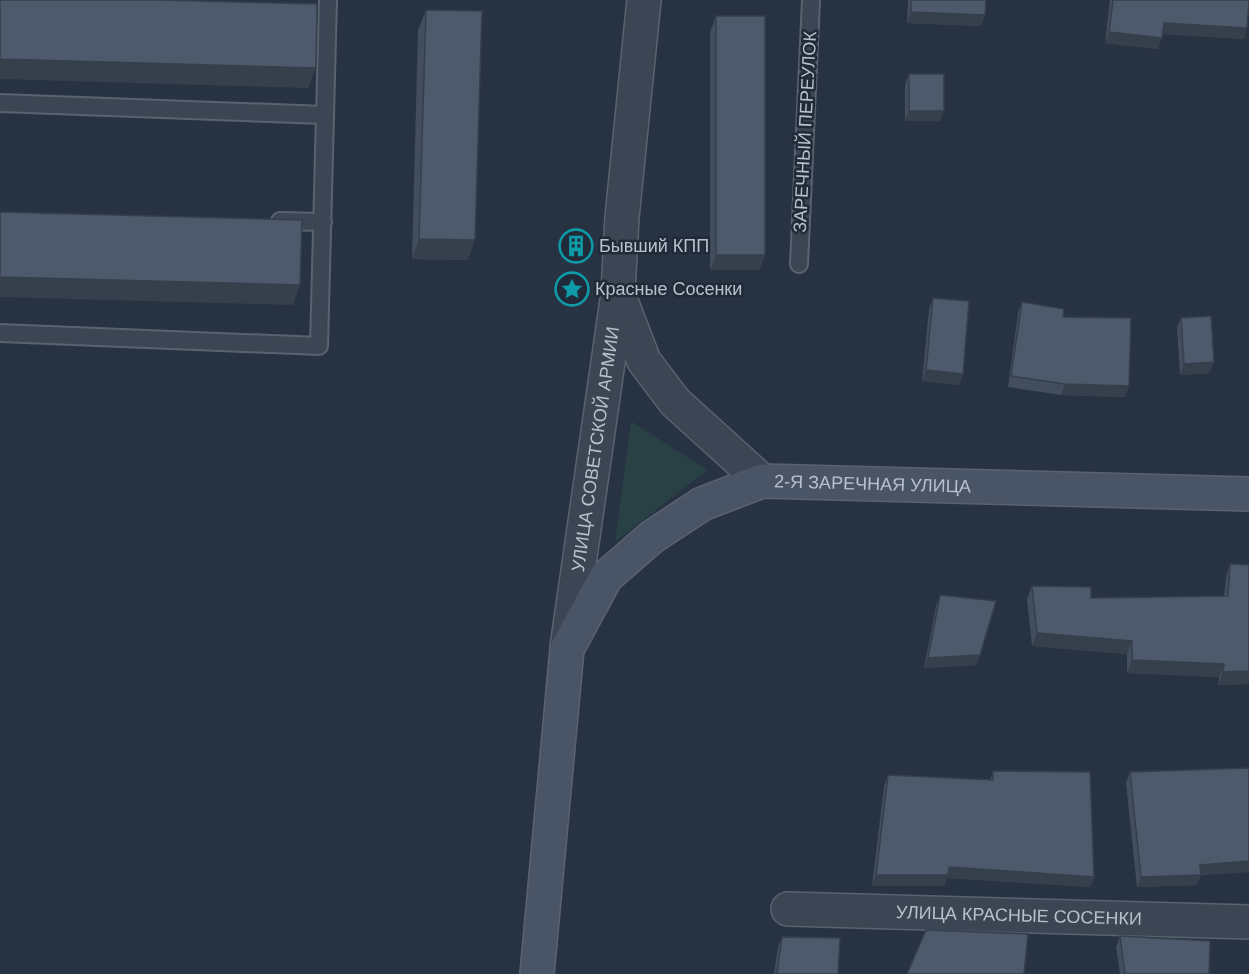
<svg xmlns="http://www.w3.org/2000/svg" width="1249" height="974" font-family="Arial,sans-serif">
	<style>
		.green { fill: #294144 }
		.lines { fill: none; stroke-linecap: round; stroke-linejoin: round }
		.service-casing { stroke: #596370; stroke-width: 20 }
		.minor-casing { stroke: #596370; stroke-width: 36 }
		.tertiary-casing { stroke: #596370; stroke-width: 36 }
		.secondary-casing { stroke: #596370; stroke-width: 36 }
		.service { stroke: #3b4553; stroke-width: 16 }
		.minor { stroke: #3b4553; stroke-width: 33 }
		.tertiary { stroke: #3b4553; stroke-width: 33 }
		.secondary { stroke: #495466; stroke-width: 33 }
		.wall { fill: #424d5d }
		.shaded-wall { fill: #363f4c }
		.building { fill: #4d5a6c; stroke: #363f4c; stroke-width: 1.5 }
		.labels { text-anchor: middle; stroke-width: 5; stroke-linejoin: round; paint-order: stroke }
		.street-label { font-size: 18px; fill: #b8c0cc; stroke: #202a38 }
		.poi-label { font-size: 18px; fill: #b8c0cc; stroke: #202a38; text-anchor: start }
	</style>
	<rect width="100%" height="100%" fill="#273343"/>
	<polygon class="green" points="631,421 707,470 615,542"/>
	<g class="lines">
		<defs>
			<g id="service">
				<polyline points="0,103 325,115"/>
				<polyline points="280,221 323,222"/>
				<polyline points="799,264 811,0"/>
				<polyline points="0,333 319,346 328,0"/>
			</g>
			<g id="minor">
				<path id="s1" d="M788,909l461,13"/>
			</g>
			<g id="tertiary">
				<polyline points="619,296 644,361 675,402 762,481"/>
				<path id="s2" d="M567,647l51,-354 4,-76 22,-217"/>
			</g>
			<g id="secondary">
				<path id="s3" d="M537,974l30,-325 39,-72 46,-40 50,-33 60,-23 487,13"/>
			</g>
		</defs>
		<use href="#service" class="service-casing"/>
		<use href="#minor" class="minor-casing"/>
		<use href="#tertiary" class="tertiary-casing"/>
		<use href="#secondary" class="secondary-casing"/>
		<use href="#service" class="service"/>
		<use href="#minor" class="minor"/>
		<use href="#tertiary" class="tertiary"/>
		<use href="#secondary" class="secondary"/>
	</g>
	<g class="wall">
		<polygon points="908,0 986,0 981,26 907,23"/>
		<polygon points="1110,0 1249,0 1244,39 1162,34 1158,49 1105,43"/>
		<polygon points="426,10 468,260 412,259 418,30"/>
		<polygon points="716,16 765,255 759,270 710,270 710,32"/>
		<polygon points="909,74 940,121 905,121 905,85"/>
		<polygon points="933,298 963,374 959,385 922,381 929,309"/>
		<polygon points="1022,302 1063,317 1125,397 1061,395 1008,387 1018,313"/>
		<polygon points="1181,318 1210,373 1180,375 1177,328"/>
		<polygon points="1230,564 1249,565 1249,684 1218,685 1219,677 1127,673 1127,654 1032,646 1027,599 1032,586 1091,598 1224,596 1226,577"/>
		<polygon points="940,595 976,665 924,668 936,606"/>
		<polygon points="1249,768 1249,872 1201,875 1197,885 1137,887 1126,783 1130,772"/>
		<polygon points="993,771 1094,877 1090,887 947,878 944,886 872,886 884,786 888,775 990,780"/>
		<polygon points="1120,936 1209,974 1120,974 1116,947"/>
		<polygon points="782,937 838,974 774,974 778,947"/>
	</g>
	<g class="shaded-wall">
		<polygon points="911,12 985,15 981,26 907,23"/>
		<polygon points="1164,23 1247,28 1244,39 1160,34"/>
		<polygon points="1109,32 1162,38 1158,49 1105,43"/>
		<polygon points="0,59 316,68 308,88 0,79"/>
		<polygon points="909,111 944,111 940,121 905,121"/>
		<polygon points="419,239 475,240 468,260 412,259"/>
		<polygon points="716,255 765,255 759,270 710,270"/>
		<polygon points="0,277 300,285 293,305 0,297"/>
		<polygon points="1214,362 1210,373 1180,375 1184,364"/>
		<polygon points="926,370 963,374 959,385 922,381"/>
		<polygon points="1065,384 1129,386 1125,397 1061,395"/>
		<polygon points="1037,633 1132,641 1127,654 1032,646"/>
		<polygon points="980,655 976,665 924,668 928,658"/>
		<polygon points="1132,660 1224,664 1219,677 1127,673"/>
		<polygon points="1249,671 1249,684 1218,685 1223,672"/>
		<polygon points="1249,861 1249,872 1201,875 1197,885 1137,887 1141,877 1200,865"/>
		<polygon points="949,867 1094,877 1090,887 947,878 944,886 872,886 876,875"/>
	</g>
	<g class="building">
		<polygon points="0,0 161,0 317,4 316,68 0,59"/>
		<polygon points="911,0 986,0 985,15 911,12"/>
		<polygon points="1113,0 1249,0 1247,28 1164,23 1162,38 1109,32"/>
		<polygon points="426,10 482,11 475,240 419,239"/>
		<rect x="716" y="16" width="49" height="239"/>
		<rect x="909" y="74" width="35" height="37"/>
		<polygon points="0,212 302,220 300,285 0,277"/>
		<polygon points="933,298 969,301 963,374 926,370"/>
		<polygon points="1022,302 1064,309 1063,317 1131,318 1129,386 1065,384 1011,376"/>
		<polygon points="1211,316 1214,362 1184,364 1181,318"/>
		<polygon points="1230,564 1249,565 1249,671 1223,672 1224,664 1132,660 1132,641 1037,633 1032,586 1091,587 1091,598 1228,596"/>
		<polygon points="940,595 996,601 980,655 928,658"/>
		<polygon points="1249,768 1249,861 1200,865 1201,875 1141,877 1130,772"/>
		<polygon points="993,771 1090,772 1094,877 949,867 948,875 876,875 888,775 993,780"/>
		<polygon points="926,930 1028,934 1024,974 907,974"/>
		<polygon points="1120,936 1210,941 1209,974 1125,974"/>
		<polygon points="782,937 840,938 838,974 777,974"/>
	</g>
	<defs>
		<symbol id="building-ring" viewBox="-11 -11 22 22"><circle r="9.5" fill="#202a38" stroke="#0f9aa8" stroke-width="1.5"/><path d="M-4-6H4V6H1V3H-1V6H-4ZM-2.5-4.3h1.7v1.8h-1.7ZM.8-4.3h1.7v1.8H.8ZM-2.5-1h1.7V.8h-1.7ZM.8-1h1.7V.8H.8Z" fill="#0f9aa8"/></symbol>
		<symbol id="sight-ring" viewBox="-11 -11 22 22"><circle r="9.5" fill="#202a38" stroke="#0f9aa8" stroke-width="1.5"/><path d="M0-6L1.8-2.2L6-1.7L2.9 1.2L3.7 5.4L0 3.3L-3.7 5.4L-2.9 1.2L-6-1.7L-1.8-2.2Z" fill="#0f9aa8"/></symbol>
	</defs>
	<g fill-rule="evenodd">
		<use href="#building-ring" x="557" y="227" width="38" height="38"/>
		<use href="#sight-ring" x="553" y="270" width="38" height="38"/>
	</g>
	<g class="labels">
		<g class="street-label">
			<text transform="translate(805 132) rotate(-87)" y="6">ЗАРЕЧНЫЙ ПЕРЕУЛОК</text>
			<text dy="6" stroke="none"><textPath href="#s2" startOffset="200">УЛИЦА СОВЕТСКОЙ АРМИИ</textPath></text>
			<text dy="6" stroke="none"><textPath href="#s3" startOffset="704">2-Я ЗАРЕЧНАЯ УЛИЦА</textPath></text>
			<text dy="6" stroke="none"><textPath href="#s1" startOffset="231">УЛИЦА КРАСНЫЕ СОСЕНКИ</textPath></text>
		</g>
		<g class="poi-label">
			<text x="599" y="252">Бывший КПП</text>
			<text x="595" y="295">Красные Сосенки</text>
		</g>
	</g>
</svg>
